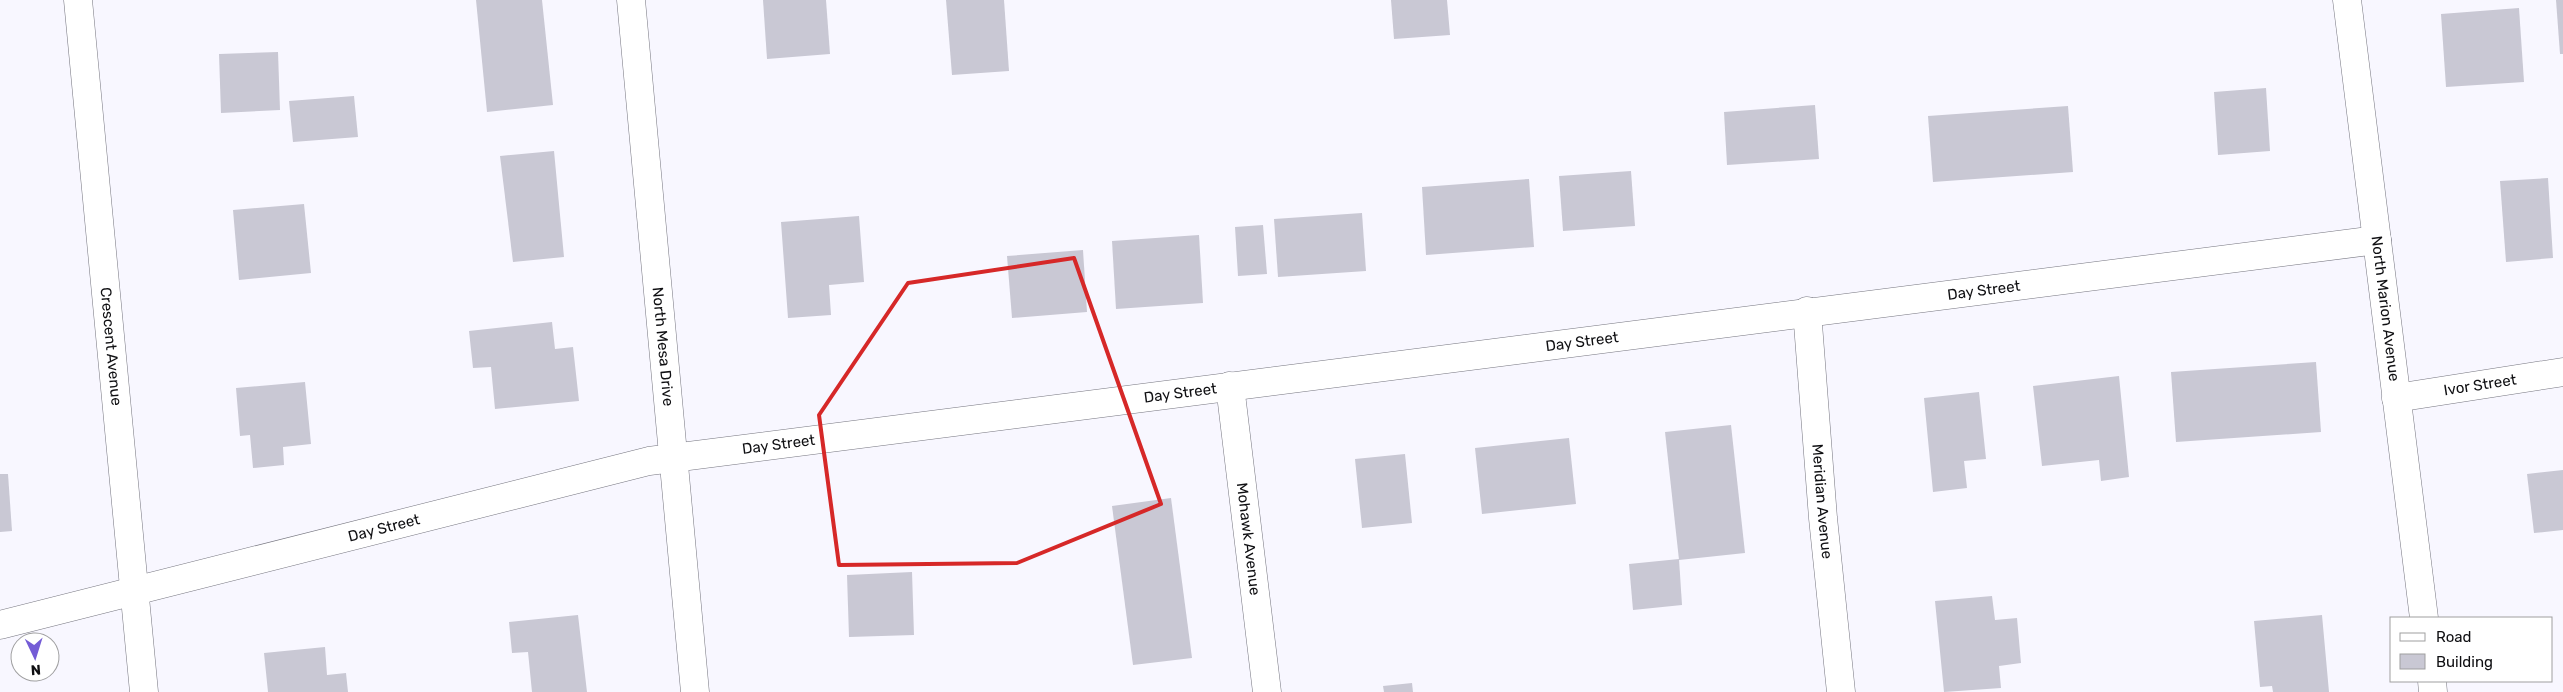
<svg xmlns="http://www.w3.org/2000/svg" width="2563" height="692" font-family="Rubik,sans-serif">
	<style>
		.building { fill: #c9c8d4 }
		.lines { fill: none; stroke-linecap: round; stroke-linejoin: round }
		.street-casing { stroke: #75757f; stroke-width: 29 }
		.secondary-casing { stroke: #75757f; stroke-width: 29 }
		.street { stroke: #fff; stroke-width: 28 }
		.secondary { stroke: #fff; stroke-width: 28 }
		.marked { fill: none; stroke: #d62828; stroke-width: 4; stroke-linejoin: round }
		.labels { text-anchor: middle; stroke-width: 4.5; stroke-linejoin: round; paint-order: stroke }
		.street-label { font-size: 15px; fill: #0f0f12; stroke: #fff }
	</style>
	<rect width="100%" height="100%" fill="#f8f7ff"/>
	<g class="building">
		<polygon points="476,0 542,0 553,105 487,112"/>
		<polygon points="763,0 826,0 830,54 767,59"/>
		<polygon points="946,0 1004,0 1009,71 952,75"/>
		<polygon points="1391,0 1447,0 1450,35 1394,39"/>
		<polygon points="2556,0 2563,0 2563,54 2560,54"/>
		<polygon points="2519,8 2524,82 2446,87 2441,14"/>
		<polygon points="278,52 280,110 221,113 219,54"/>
		<polygon points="2266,88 2270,151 2218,155 2214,92"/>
		<polygon points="354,96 358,137 293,142 289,101"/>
		<polygon points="1815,105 1819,159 1727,165 1724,112"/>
		<polygon points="2068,106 2073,172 1933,182 1928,116"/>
		<polygon points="554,151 564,257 513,262 500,156"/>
		<polygon points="1631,171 1635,226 1563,231 1559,176"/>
		<polygon points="2548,178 2553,258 2506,262 2500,181"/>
		<polygon points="1529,179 1534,247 1426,255 1422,187"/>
		<polygon points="304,204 311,273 239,280 233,210"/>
		<polygon points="1362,213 1366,271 1278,277 1274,219"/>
		<polygon points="859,216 864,282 829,285 831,315 788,318 781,222"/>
		<polygon points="1263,225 1267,274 1238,276 1235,227"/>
		<polygon points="1199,235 1203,303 1116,309 1112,241"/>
		<polygon points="1083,250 1087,312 1012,318 1007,256"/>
		<polygon points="552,322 555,349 573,347 579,401 495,409 491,367 473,368 469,331"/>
		<polygon points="2316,362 2321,432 2176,442 2171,372"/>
		<polygon points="2119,376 2129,477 2101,481 2099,460 2042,466 2033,386"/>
		<polygon points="305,382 311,444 283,447 284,465 253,468 250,435 240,436 236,388"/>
		<polygon points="1979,392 1986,459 1964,461 1967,488 1933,492 1924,398"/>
		<polygon points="1731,425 1745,553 1679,560 1665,432"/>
		<polygon points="1569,438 1576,504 1482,514 1475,448"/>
		<polygon points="1405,454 1412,523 1362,528 1355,459"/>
		<polygon points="2563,470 2563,530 2534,533 2527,474"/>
		<polygon points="0,474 8,474 12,531 0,532"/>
		<polygon points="1171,498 1192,658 1133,665 1112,506"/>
		<polygon points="1679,559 1682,605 1633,610 1629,564"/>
		<polygon points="912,572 914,635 849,637 847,575"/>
		<polygon points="1992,596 1995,620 2017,618 2021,663 1999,666 2001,688 1944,692 1935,601"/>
		<polygon points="578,615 587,692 532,692 528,652 512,653 509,622"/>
		<polygon points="2322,615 2329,692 2273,692 2272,686 2260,687 2254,621"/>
		<polygon points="325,647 327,675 346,673 348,692 268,692 264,653"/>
		<polygon points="1412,683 1413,692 1384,692 1383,686"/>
	</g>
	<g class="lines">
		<defs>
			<g id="street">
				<path id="s1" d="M78,0l66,692"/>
				<path id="s2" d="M2347,0l77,618"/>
				<path id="s3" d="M1807,311l16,207 18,174"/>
				<path id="s4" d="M1230,386l37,306"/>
				<path id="s5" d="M2396,398l167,-26"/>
				<path id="s6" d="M0,625l649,-164 1728,-221"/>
				<polyline points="2432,681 2433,692"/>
			</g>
			<g id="secondary">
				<path id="s7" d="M631,0l64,692"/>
			</g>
		</defs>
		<use href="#street" class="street-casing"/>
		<use href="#secondary" class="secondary-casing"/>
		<use href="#street" class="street"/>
		<use href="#secondary" class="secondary"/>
	</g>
	<path class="marked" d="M1074,258l87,246 -144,59 -178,2 -20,-150 89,-132z"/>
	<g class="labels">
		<g class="street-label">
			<text dy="5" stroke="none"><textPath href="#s6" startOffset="2015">Day Street</textPath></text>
			<text dy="5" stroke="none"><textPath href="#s2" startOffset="311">North Marion Avenue</textPath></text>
			<text dy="5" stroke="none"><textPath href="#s6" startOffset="1610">Day Street</textPath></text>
			<text dy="5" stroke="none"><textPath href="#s1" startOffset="348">Crescent Avenue</textPath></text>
			<text dy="5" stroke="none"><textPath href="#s7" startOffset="348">North Mesa Drive</textPath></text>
			<text dy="5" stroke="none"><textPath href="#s5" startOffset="85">Ivor Street</textPath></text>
			<text dy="5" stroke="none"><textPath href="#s6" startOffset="1205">Day Street</textPath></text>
			<text dy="5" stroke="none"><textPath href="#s6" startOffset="800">Day Street</textPath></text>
			<text dy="5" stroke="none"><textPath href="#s3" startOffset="191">Meridian Avenue</textPath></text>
			<text dy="5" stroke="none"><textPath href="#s6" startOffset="396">Day Street</textPath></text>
			<text dy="5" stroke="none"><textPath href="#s4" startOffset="154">Mohawk Avenue</textPath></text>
		</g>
	</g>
	<rect x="2390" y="617" width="162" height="65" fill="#ffffff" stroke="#9f9fa0"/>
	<rect x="2400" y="633" width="25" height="8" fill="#ffffff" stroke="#9f9fa0"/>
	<text x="2436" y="642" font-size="15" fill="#0f0f12">Road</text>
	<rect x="2400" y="654" width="25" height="15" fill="#c9c8d4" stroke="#9f9fa0"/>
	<text x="2436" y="667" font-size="15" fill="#0f0f12">Building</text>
	<g transform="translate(35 657) rotate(176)"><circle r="24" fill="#ffffff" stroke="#9f9fa0"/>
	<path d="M0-4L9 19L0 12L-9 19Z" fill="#745cd6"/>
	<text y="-8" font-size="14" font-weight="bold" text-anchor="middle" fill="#0f0f12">N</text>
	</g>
</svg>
